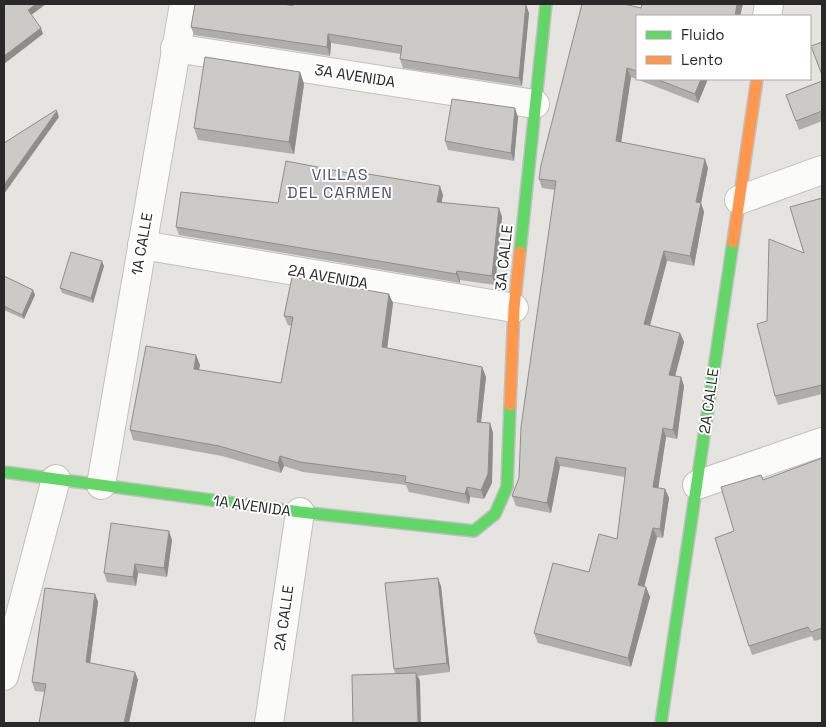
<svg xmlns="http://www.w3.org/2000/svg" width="826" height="727" font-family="'Space Grotesk',sans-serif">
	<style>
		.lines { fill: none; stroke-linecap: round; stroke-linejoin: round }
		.street-casing { stroke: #c1c0c0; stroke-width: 30 }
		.fast-casing { stroke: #c1c0c0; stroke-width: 14 }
		.slow-casing { stroke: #c1c0c0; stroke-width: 14 }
		.street { stroke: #fbfbfa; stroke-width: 28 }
		.fast { stroke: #63d668; stroke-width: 11 }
		.slow { stroke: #ff974d; stroke-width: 11 }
		.wall { fill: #afaeab }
		.shaded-wall { fill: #8e8d8b }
		.building { fill: #cbcac7; stroke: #8e8d8b }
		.labels { text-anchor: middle; stroke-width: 4; stroke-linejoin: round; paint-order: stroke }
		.street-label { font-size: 15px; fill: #292929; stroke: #fff }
		.neighbourhood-label { font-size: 16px; letter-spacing: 1px; fill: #4e5374; stroke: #fff }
	</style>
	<rect width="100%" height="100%" fill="#e6e4e0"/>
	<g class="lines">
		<defs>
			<g id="street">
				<polyline points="767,16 769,4"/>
				<polyline points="175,48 535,104"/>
				<polyline points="739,200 822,170"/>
				<polyline points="142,245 514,308"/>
				<polyline points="101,485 184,4"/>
				<polyline points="697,485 822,442"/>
				<polyline points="4,676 56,479"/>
				<polyline points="269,723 300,512"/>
			</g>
			<g id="fast">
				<polyline points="520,252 546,4"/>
				<polyline points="4,472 300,512 474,531 495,514 507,487 510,405"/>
				<polyline points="661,723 733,242"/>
			</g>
			<g id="slow">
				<polyline points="733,242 757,79"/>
				<polyline points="510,405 514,308 520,252"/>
			</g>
		</defs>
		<use href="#street" class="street-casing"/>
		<use href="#fast" class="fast-casing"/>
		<use href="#slow" class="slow-casing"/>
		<use href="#street" class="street"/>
		<use href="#fast" class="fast"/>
		<use href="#slow" class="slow"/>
	</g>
	<g class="wall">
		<polygon points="642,4 743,4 740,16 637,16 637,79 708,79 698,103 631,77 621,142 708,168 701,203 704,212 694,266 667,261 650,325 680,333 684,342 675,376 681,377 684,386 677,439 666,437 658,488 665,489 669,498 663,538 657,537 644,587 646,587 650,597 631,667 538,643 534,633 589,572 617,539 625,477 560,466 551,513 516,506 512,496 519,478 555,190 542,188 539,179 641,8"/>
		<polygon points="293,6 529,13 522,86 403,68 400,59 401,54 331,43 330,56 194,35 191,27"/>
		<polygon points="300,72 304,84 294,154 198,140 194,128"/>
		<polygon points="822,81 822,121 799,130 786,95"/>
		<polygon points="518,117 514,161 448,150 445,141"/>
		<polygon points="443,195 441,203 499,208 502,217 495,285 460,280 460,283 179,235 176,227 278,203"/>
		<polygon points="822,198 822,394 778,405 775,396 767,321 804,253"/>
		<polygon points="104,266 93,303 62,293 60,288"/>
		<polygon points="4,276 33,290 35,295 24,319 4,310"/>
		<polygon points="393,303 387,348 482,367 486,377 481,422 490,423 493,433 492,483 484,499 470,497 469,504 409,492 406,485 303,472 284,466 281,473 222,456 133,440 130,430 200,365 199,370 281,383 292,326 288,325 284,316"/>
		<polygon points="822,458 822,639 814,641 812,636 752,655 749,646 734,531 763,480"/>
		<polygon points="172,540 167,577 138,573 136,586 107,582 104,573"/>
		<polygon points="441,586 450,672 418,676 420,681 395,673 394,669"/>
		<polygon points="95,594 98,602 90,663 135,672 138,680 44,692 35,691 32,682"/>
	</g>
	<g class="shaded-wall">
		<polygon points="36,4 46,4 30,16 28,10"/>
		<polygon points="526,4 529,13 522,86 519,78"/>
		<polygon points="737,4 743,4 740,16 735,16"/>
		<polygon points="41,28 43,34 4,64 4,56"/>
		<polygon points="328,34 331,43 330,56 327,47"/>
		<polygon points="627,68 631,77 620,150 616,141"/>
		<polygon points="300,72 304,84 294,154 289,142"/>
		<polygon points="701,79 708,79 698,103 695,94"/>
		<polygon points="515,108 518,117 514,161 511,153"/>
		<polygon points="57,111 59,117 4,194 4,185"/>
		<polygon points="705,159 708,168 701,203 704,212 694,266 690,256 696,202"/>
		<polygon points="440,186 443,195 440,211 437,202"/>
		<polygon points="499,208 502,217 495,285 492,276"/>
		<polygon points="664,251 667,261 648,333 644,324"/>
		<polygon points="102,261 104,266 93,303 91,298"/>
		<polygon points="457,271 460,280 460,283 456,274"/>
		<polygon points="33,290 35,295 24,319 22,315"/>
		<polygon points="389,294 393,303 386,357 382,347"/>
		<polygon points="680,333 684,342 673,384 669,375"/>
		<polygon points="196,355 200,365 197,378 194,369"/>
		<polygon points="482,367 486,377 480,431 477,422"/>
		<polygon points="681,377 684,386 677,439 673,430"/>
		<polygon points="490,423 493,433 492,483 484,499 481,490"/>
		<polygon points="663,428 666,437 657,497 653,487"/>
		<polygon points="280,456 284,466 281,473 278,463"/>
		<polygon points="556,457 560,466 551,513 547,503"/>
		<polygon points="467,487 470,497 469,504 465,494"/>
		<polygon points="665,489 669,498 663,538 660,529"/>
		<polygon points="653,528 657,537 642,595 638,585"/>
		<polygon points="169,531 172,540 167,577 164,568"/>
		<polygon points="135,564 138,573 136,586 133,577"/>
		<polygon points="438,578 441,586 450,672 447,663"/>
		<polygon points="646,587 650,597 631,667 628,658"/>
		<polygon points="95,594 98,602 89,671 86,662"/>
		<polygon points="135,672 138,680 129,723 124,723"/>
		<polygon points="416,673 420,681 421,723 418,723"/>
	</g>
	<g class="building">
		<polygon points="4,4 36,4 28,10 41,28 4,56"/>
		<polygon points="195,4 284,4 293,6 293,4 526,4 519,78 400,59 402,46 328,34 327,47 191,27"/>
		<polygon points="582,4 624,4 641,8 642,4 737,4 735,16 637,16 637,71 627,68 616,141 705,159 696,202 701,203 690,256 664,251 644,324 680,333 669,375 681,377 673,430 663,428 653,487 665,489 660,529 653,528 638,585 646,587 628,658 534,633 553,563 589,572 599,534 617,539 626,468 556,457 547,503 512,496 519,478 521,427 556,181 539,179 541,165"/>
		<polygon points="822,42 822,75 811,46"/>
		<polygon points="205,57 300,72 289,142 194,128"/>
		<polygon points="656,79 701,79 695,94"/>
		<polygon points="822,81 822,111 796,121 786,95"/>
		<polygon points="452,99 515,108 511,153 445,141"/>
		<polygon points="56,110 57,111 4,185 4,143"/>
		<polygon points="286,161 349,173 350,171 440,186 437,202 499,208 492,276 457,271 456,274 176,227 181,192 278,203"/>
		<polygon points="822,198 822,385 775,396 757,324 767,321 769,239 804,253 790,207"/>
		<polygon points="71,252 102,261 91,298 60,288"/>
		<polygon points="4,276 33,290 22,315 4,306"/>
		<polygon points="292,277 389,294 382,347 482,367 477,422 490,423 488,474 481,490 467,487 465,494 405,482 406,476 300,462 280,456 278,463 219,446 130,430 146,346 196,355 194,369 281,383 293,317 284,316"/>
		<polygon points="822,458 822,628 811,632 808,627 749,646 715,538 734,531 721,487 761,475 763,480"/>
		<polygon points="111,523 169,531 164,568 135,564 133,577 104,573"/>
		<polygon points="438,578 447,663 394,669 385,583"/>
		<polygon points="45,588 95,594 86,662 135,672 124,723 39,723 46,684 32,682"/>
		<polygon points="416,673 418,723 353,723 352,675"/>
	</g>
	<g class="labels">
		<g class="street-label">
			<text transform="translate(355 76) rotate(9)" y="5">3A AVENIDA</text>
			<text transform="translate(142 244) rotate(-80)" y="5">1A CALLE</text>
			<text transform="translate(504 258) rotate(-84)" y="5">3A CALLE</text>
			<text transform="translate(328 277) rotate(10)" y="5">2A AVENIDA</text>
			<text transform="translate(709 401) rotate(-82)" y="5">2A CALLE</text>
			<text transform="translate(252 506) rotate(8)" y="5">1A AVENIDA</text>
			<text transform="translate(284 618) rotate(-82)" y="5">2A CALLE</text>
		</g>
		<g class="neighbourhood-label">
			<text x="340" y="180">VILLAS<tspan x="340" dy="18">DEL CARMEN</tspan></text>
		</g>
	</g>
	<rect width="826" height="727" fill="none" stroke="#292929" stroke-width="10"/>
	<rect x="636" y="15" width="175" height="65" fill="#ffffff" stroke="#a9a9a9"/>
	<rect x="646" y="31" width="25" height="8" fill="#63d668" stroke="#a9a9a9"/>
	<text x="681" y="40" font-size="15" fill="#292929">Fluido</text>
	<rect x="646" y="56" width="25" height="8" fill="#ff974d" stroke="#a9a9a9"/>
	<text x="681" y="65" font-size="15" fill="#292929">Lento</text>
</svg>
